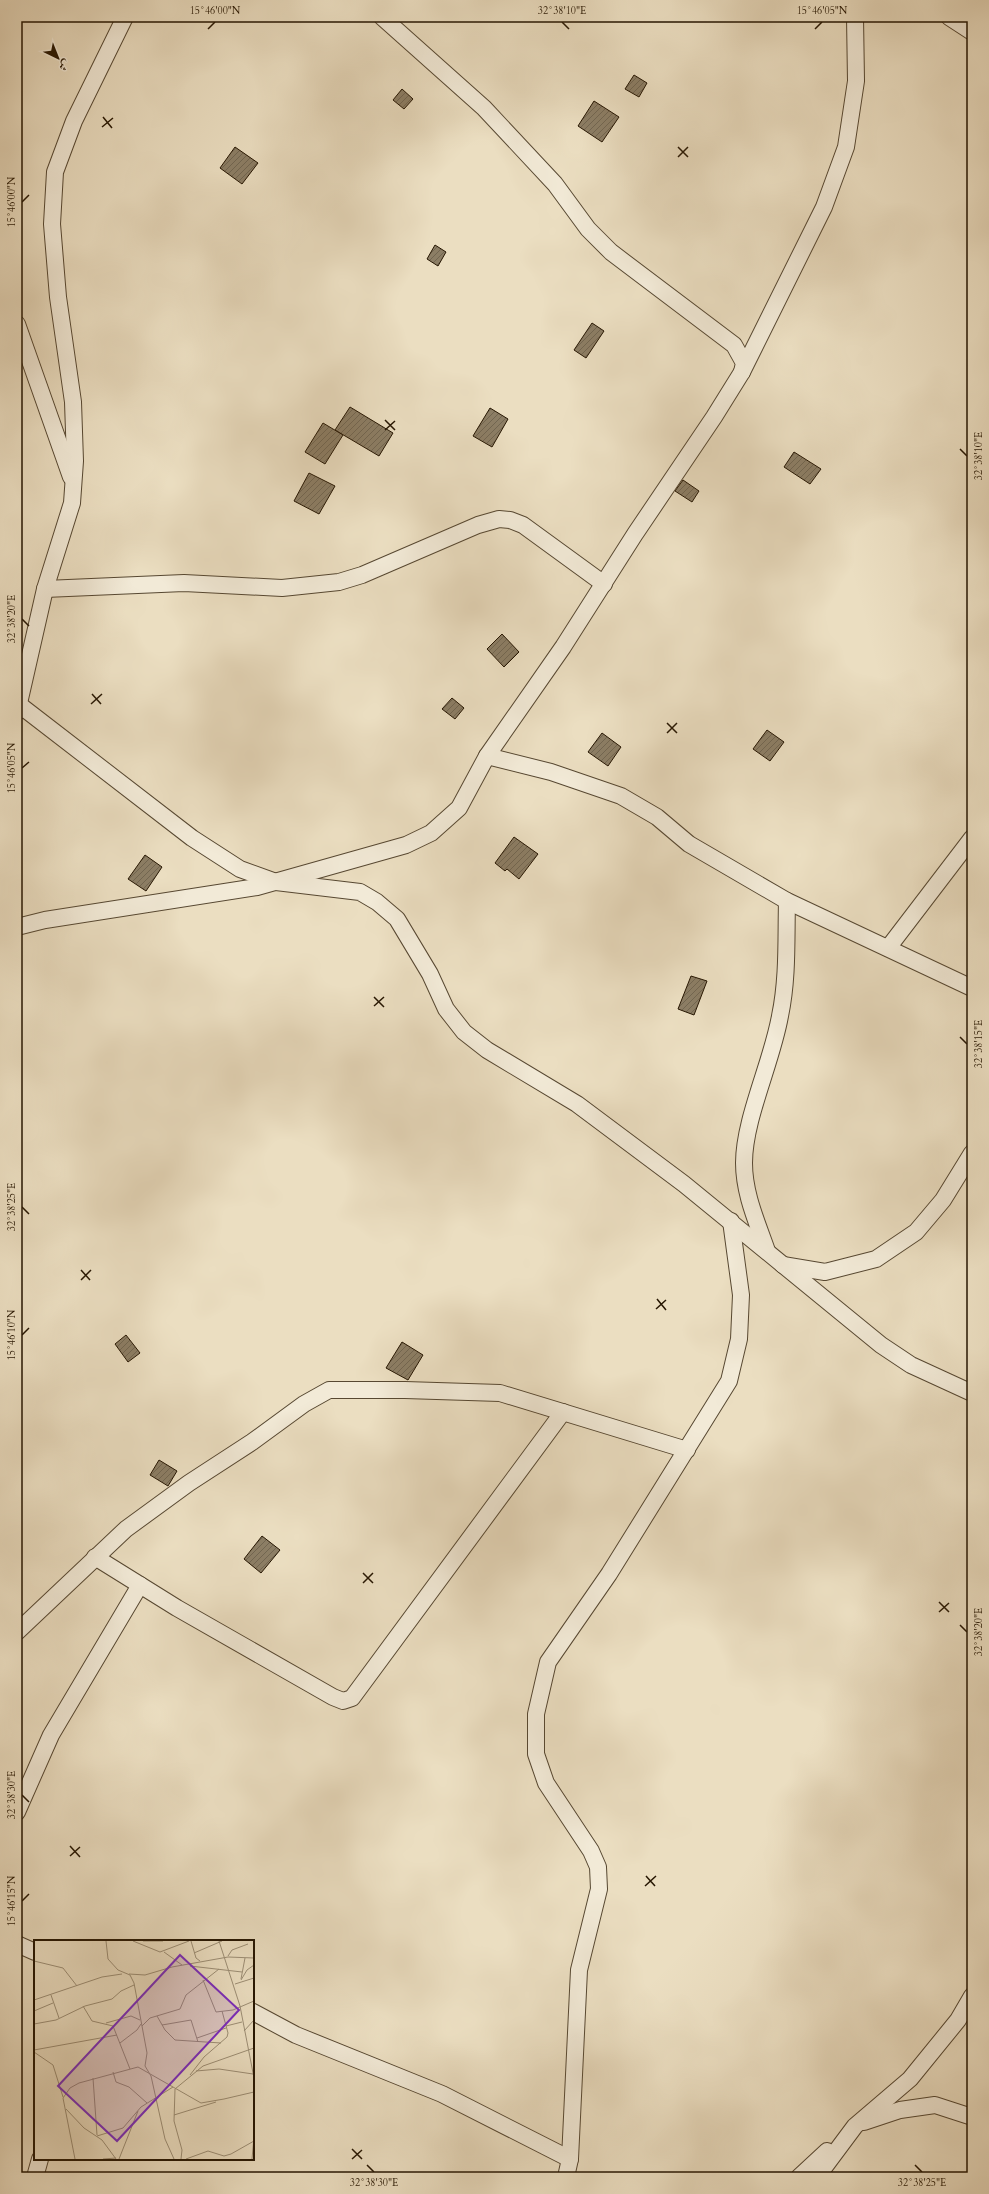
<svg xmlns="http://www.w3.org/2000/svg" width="989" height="2194" font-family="Cardo,Amiri,serif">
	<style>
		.building { fill: url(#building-hatch); stroke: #261602 }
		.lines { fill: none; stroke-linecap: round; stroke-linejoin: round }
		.minor-casing { stroke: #574832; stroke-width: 18 }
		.minor { stroke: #f2ead7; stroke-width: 16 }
		.ticks { fill: none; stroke: #261602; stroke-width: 1.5 }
		.inset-road { fill: none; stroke: #9c8e75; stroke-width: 1 }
		.view { fill: #7b2cbf; fill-opacity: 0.15; stroke: #7b2cbf; stroke-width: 2 }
		.inset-edge { fill: none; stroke: #261602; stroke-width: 2 }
		.neatline { fill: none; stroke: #261602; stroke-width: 1.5 }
		.ticks-label { font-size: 10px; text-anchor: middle; fill: #261602 }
	</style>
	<defs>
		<pattern id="building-hatch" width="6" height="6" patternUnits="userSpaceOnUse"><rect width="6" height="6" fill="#8c7e65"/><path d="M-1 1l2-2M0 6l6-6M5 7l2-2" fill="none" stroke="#726651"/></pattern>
	</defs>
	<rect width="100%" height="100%" fill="#ebdec1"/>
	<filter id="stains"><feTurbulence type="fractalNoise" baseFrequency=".005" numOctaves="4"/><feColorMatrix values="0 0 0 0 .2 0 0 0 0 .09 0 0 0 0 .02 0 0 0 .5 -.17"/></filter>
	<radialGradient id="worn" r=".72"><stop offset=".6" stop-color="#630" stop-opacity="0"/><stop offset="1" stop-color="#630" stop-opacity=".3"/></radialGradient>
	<g class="building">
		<polygon points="634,75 647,83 639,97 625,89"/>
		<polygon points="402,89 413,99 404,109 393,100"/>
		<polygon points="594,101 619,117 602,142 578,126"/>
		<polygon points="235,147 258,163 242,184 220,168"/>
		<polygon points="435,245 446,252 438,266 427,259"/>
		<polygon points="592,323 604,331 586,358 574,350"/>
		<polygon points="350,407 393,433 379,456 335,430"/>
		<polygon points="490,408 508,419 492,447 473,436"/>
		<polygon points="323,423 343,435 325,464 305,452"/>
		<polygon points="794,452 821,469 810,484 784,467"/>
		<polygon points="309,473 335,486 319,514 294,501"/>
		<polygon points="683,480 699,491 692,502 675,491"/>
		<polygon points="502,634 519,652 504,667 487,649"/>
		<polygon points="452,698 464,708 455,719 442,709"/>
		<polygon points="767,730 784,742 770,761 753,749"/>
		<polygon points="602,733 621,747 608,766 588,752"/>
		<polygon points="514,837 538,854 519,879 507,869 505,871 495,863"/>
		<polygon points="145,855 162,867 146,891 128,879"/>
		<polygon points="691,976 707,981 694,1015 678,1009"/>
		<polygon points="126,1335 140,1353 128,1362 115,1344"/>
		<polygon points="402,1342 423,1355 408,1380 386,1368"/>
		<polygon points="159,1460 177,1471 168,1486 150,1475"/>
		<polygon points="262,1536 280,1550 261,1573 244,1559"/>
	</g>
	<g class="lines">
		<defs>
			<g id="minor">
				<polyline points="382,17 484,108 555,184 588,229 611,252 734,345 744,363 742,372"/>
				<polyline points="949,17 972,32"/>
				<polyline points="17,324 71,477"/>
				<polyline points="45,589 184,583 282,588 339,582 362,575 478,525 499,519 510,520 523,525 604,584"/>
				<polyline points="17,703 192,838 240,869 276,882 360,892 377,902 397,919 430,974 446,1009 464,1032 487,1050 577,1104 684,1184 881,1345 911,1365 972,1393"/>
				<polyline points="17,712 45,589 72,503 75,461 73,402 58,297 52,224 55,172 74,121 125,17"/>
				<polyline points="487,756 551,772 621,796 657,817 689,844 787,901 972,988"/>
				<polyline points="17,927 45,920 257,887 406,845 431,833 459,808 487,756 563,647 635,534 714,417 742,372 824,207 846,147 856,81 855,17"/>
				<polyline points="888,948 972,838"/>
				<path d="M767,1251c-10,-29 -23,-57 -23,-88 0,-44 28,-101 36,-147 8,-38 6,-77 7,-115"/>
				<polyline points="783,1265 825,1272 876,1259 916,1232 943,1200 972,1153"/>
				<polyline points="95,1557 177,1608 333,1697 343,1701 352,1698 563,1412"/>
				<polyline points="17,1632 126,1529 189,1483 252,1442 304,1404 329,1390 405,1390 500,1393 687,1450"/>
				<polyline points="17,1812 51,1735 140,1585"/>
				<polyline points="17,1944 35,1952"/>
				<polyline points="253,2012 296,2035 442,2094 570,2159"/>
				<polyline points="864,2122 900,2110 935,2105 972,2117"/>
				<polyline points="35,2177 40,2159"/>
				<polyline points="566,2177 570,2159 579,1970 599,1889 598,1867 591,1851 546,1783 536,1754 536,1714 548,1662 609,1574 729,1381 739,1339 741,1295 731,1221"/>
				<polyline points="799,2177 827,2151"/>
				<polyline points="817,2177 855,2126 910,2079 958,2020 972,1996"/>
			</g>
		</defs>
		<use href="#minor" class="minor-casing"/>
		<use href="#minor" class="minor"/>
	</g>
	<path class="ticks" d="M562,22l7,7M208,29l7,-7M815,29l7,-7M103,117l9,11M102,127l11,-9M678,147l10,10M678,157l10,-10M22,202l7,-7M385,420l10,10M385,430l10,-9M960,449l7,7M22,619l7,7M92,694l9,10M91,704l11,-10M667,723l10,10M667,733l10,-10M22,768l7,-6M374,997l10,10M374,1006l10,-9M960,1037l7,7M22,1207l7,7M81,1270l9,10M81,1280l10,-10M657,1299l9,11M656,1309l10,-9M22,1335l7,-7M363,1573l10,10M363,1583l10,-10M939,1602l10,10M939,1612l10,-9M960,1625l7,7M22,1795l7,7M70,1846l10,11M70,1856l10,-9M646,1876l9,10M645,1886l11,-10M22,1901l7,-7M352,2149l10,10M352,2159l10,-9M367,2165l7,7M915,2165l7,7"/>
	<g transform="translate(34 1940)">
		<rect width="220" height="220" fill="#ebdec1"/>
		<path class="inset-road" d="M72,1l2,18 10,11 12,5 4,8 13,70 -2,13 6,10 14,63 9,20M99,1l27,11 29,-11M109,1h20M157,1l5,17 4,3M185,1l21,65 14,72M130,12l18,13M160,13l28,-12M194,16l4,-6 16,-6M0,21l29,7 14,18M156,26l52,6M95,34l16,1 27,-8 56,-10 26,1M207,39l4,-21M169,40l13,32 17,-2 21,-9M207,40l6,-10 7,-5M201,44l19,-6M17,55l8,23M0,60l68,-23 20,-3M49,66l9,15 21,5 17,43M0,71l19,-8M123,76l8,14 10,10 46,3M72,83l25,-7 9,4M0,84l22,-4 29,-14 27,-7 9,-8 13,-6M128,85l29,-5 7,22M108,86l8,-8 30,-9 6,-14 33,-26M192,86l16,-4M210,91l10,-11M163,98l29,-10M86,103l17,-13 4,-6M0,110l83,-15M0,112l19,13 10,32M162,131l23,-2 34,5M79,132l3,10 13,5 18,16M156,135l14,-18 23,-20 1,-4 -6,-22M59,138l4,57M190,159l30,-7M32,169l18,19 18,12 14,19M140,175l42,-13M63,196l26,-8 18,-21 32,-20M41,219l-12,-61 7,-10 9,-5 59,-16 63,36 23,-4M69,219l13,-1M85,219l19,-48M147,219l1,-9 -8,-29 1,-32 28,-23 51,-18M152,219l22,-8 16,5 7,-2 23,-13M218,219l2,-22"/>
		<path class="view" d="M146,15l59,55 -122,131 -59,-55z"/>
		<rect width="220" height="220" class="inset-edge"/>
	</g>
	<rect width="989" height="2194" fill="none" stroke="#ebdec1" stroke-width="44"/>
	<g transform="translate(58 58) rotate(137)" stroke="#f2ead7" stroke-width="3" paint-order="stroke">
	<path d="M0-3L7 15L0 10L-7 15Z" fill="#261602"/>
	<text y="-6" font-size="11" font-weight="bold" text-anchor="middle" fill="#261602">ش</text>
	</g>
	<rect x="22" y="22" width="945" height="2150" class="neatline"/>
	<g class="ticks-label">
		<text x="215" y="14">15°46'00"N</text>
		<text x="562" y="14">32°38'10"E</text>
		<text x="822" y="14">15°46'05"N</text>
		<text transform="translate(11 202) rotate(-90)" y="4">15°46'00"N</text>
		<text transform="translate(978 456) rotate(-90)" y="4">32°38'10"E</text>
		<text transform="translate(11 619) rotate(-90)" y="4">32°38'20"E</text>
		<text transform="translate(11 768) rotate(-90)" y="4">15°46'05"N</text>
		<text transform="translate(978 1044) rotate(-90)" y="4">32°38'15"E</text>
		<text transform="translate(11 1207) rotate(-90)" y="4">32°38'25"E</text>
		<text transform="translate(11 1335) rotate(-90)" y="4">15°46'10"N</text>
		<text transform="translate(978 1632) rotate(-90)" y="4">32°38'20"E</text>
		<text transform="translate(11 1795) rotate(-90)" y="4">32°38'30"E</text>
		<text transform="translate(11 1901) rotate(-90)" y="4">15°46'15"N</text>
		<text x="374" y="2186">32°38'30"E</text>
		<text x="922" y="2186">32°38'25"E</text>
	</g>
	<rect width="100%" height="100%" filter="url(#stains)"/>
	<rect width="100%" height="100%" fill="url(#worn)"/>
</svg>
